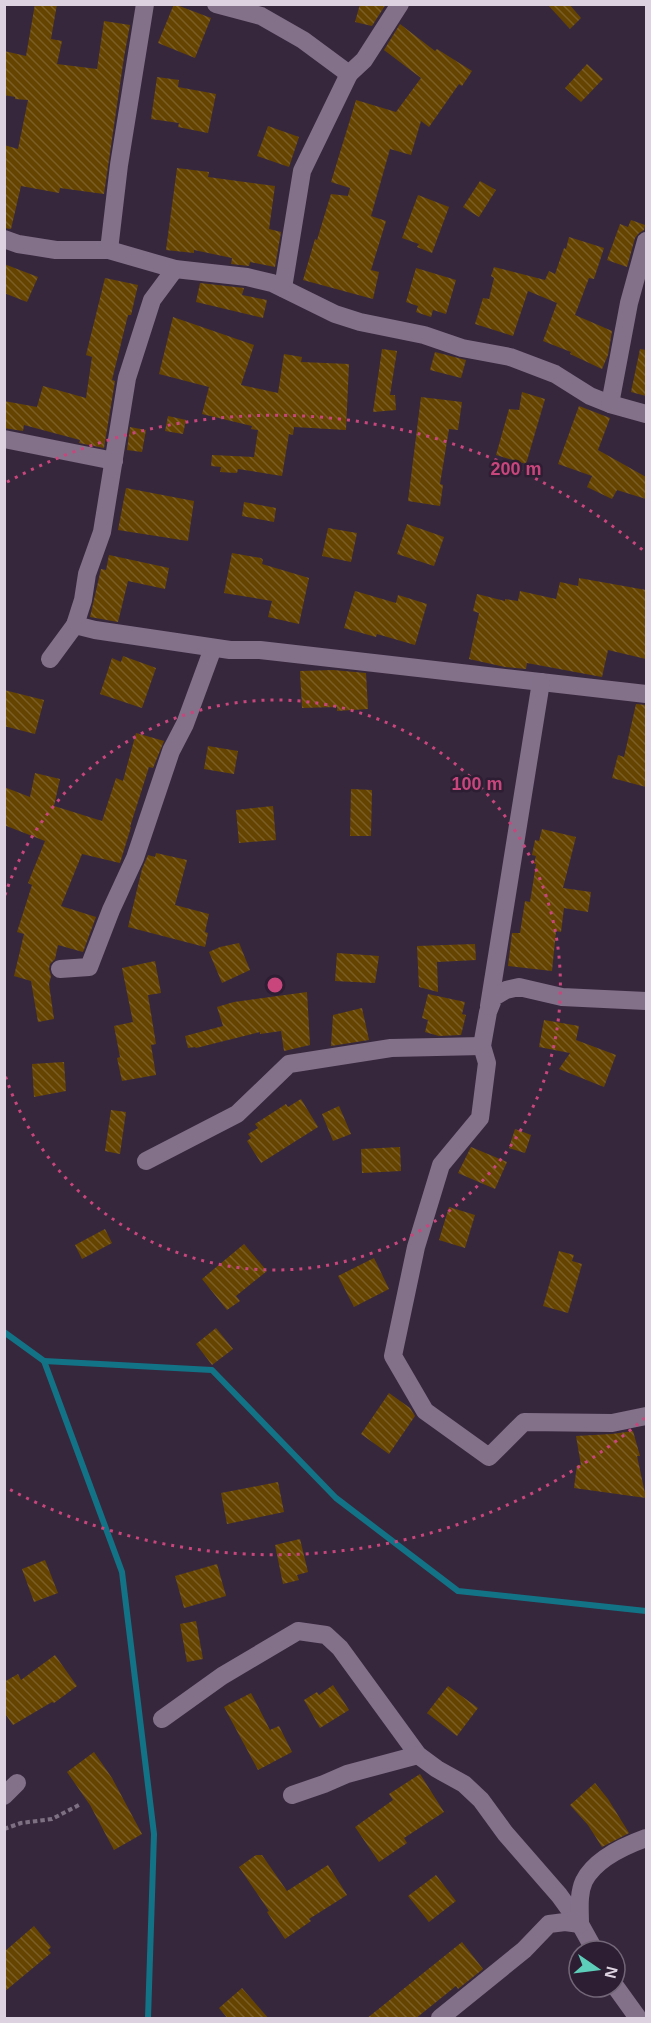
<svg xmlns="http://www.w3.org/2000/svg" width="651" height="2023" font-family="Helvetica,sans-serif">
	<style>
		.lines { fill: none; stroke-linecap: round; stroke-linejoin: round }
		.stream { stroke: #137386; stroke-width: 6 }
		.building { fill: url(#building-back-hatch) }
		.path { stroke: #7e7083; stroke-width: 4; stroke-dasharray: 4.5 3; stroke-linecap: butt }
		.street { stroke: #83718a; stroke-width: 18 }
		.ring { fill: none; stroke: #c8467c; stroke-width: 3; stroke-dasharray: 3 6 }
		.centre { fill: #c8467c; stroke: #2d1e33; stroke-width: 3 }
		.ring-label { font-size: 18px; text-anchor: middle; font-weight: bold; fill: #c8467c; stroke: #2d1e33; stroke-width: 5; stroke-linejoin: round; paint-order: stroke }
	</style>
	<defs>
		<pattern id="building-back-hatch" width="6" height="6" patternUnits="userSpaceOnUse" patternTransform="scale(1.5)"><rect width="6" height="6" fill="#654401"/><path d="M-1 5l2 2M0 0l6 6M5-1l2 2" fill="none" stroke="#7a5e26"/></pattern>
	</defs>
	<rect width="100%" height="100%" fill="#37273d"/>
	<g class="lines">
		<g class="stream">
			<polyline points="4,1332 44,1361 122,1572 154,1834 148,2018"/>
			<polyline points="44,1361 212,1370 336,1498 458,1591 646,1611"/>
		</g>
	</g>
	<g class="building">
		<polygon points="35,4 57,4 51,39 62,41 57,64 97,69 104,21 130,25 124,57 104,194 60,188 59,193 21,186 11,229 4,228 4,145 18,149 28,100 15,99 15,97 4,95 4,51 26,56"/>
		<polygon points="174,4 211,18 195,58 158,43"/>
		<polygon points="360,4 386,4 372,26 355,22"/>
		<polygon points="547,4 569,4 581,18 570,29"/>
		<polygon points="400,24 435,51 437,49 472,71 462,86 459,84 429,127 421,121 411,155 390,149 371,216 386,221 371,270 379,272 373,299 303,280 315,239 317,240 331,194 348,196 350,188 331,182 356,100 396,112 421,78 384,50"/>
		<polygon points="587,64 603,79 581,102 565,88"/>
		<polygon points="157,77 179,80 178,87 216,94 208,133 178,127 179,123 151,119"/>
		<polygon points="268,126 299,137 289,167 257,156"/>
		<polygon points="177,168 209,172 208,177 275,186 269,229 281,232 275,267 250,262 249,266 231,264 232,258 194,250 194,253 166,250"/>
		<polygon points="480,181 496,190 479,217 463,207"/>
		<polygon points="418,195 449,207 432,253 417,247 419,244 402,238"/>
		<polygon points="631,220 645,225 644,230 639,233 635,238 627,267 607,260 620,224 628,227"/>
		<polygon points="569,237 604,248 594,279 589,278 575,315 612,331 608,355 602,369 570,354 571,352 543,341 557,303 528,291 513,336 475,324 483,298 489,299 494,278 491,276 494,267 545,280 549,271 555,274 564,248 566,249"/>
		<polygon points="4,264 38,277 27,302 4,293"/>
		<polygon points="416,268 456,280 446,314 433,310 431,317 416,312 418,306 406,302"/>
		<polygon points="105,278 138,285 131,315 128,315 112,380 115,381 104,448 79,443 80,440 24,425 23,431 4,428 4,401 37,407 43,386 86,398 92,357 86,355"/>
		<polygon points="200,283 244,288 242,295 267,300 263,318 196,302"/>
		<polygon points="173,317 254,345 241,385 278,393 284,354 302,357 301,362 349,364 346,430 294,427 293,435 289,434 282,476 238,469 237,473 220,472 221,467 211,466 212,455 254,457 258,430 251,429 252,426 202,414 209,387 159,374"/>
		<polygon points="382,349 397,351 390,395 395,395 396,410 373,412"/>
		<polygon points="640,349 646,350 646,396 631,392"/>
		<polygon points="435,352 466,360 461,378 430,370"/>
		<polygon points="522,392 545,399 526,464 496,455 509,409 519,410"/>
		<polygon points="421,397 462,402 458,430 449,429 440,484 443,485 440,506 408,501"/>
		<polygon points="579,406 610,418 598,450 646,477 646,499 617,490 612,499 587,487 592,476 558,464"/>
		<polygon points="168,416 186,420 183,434 165,431"/>
		<polygon points="130,427 146,430 142,452 127,450"/>
		<polygon points="126,488 194,501 188,541 118,530"/>
		<polygon points="244,502 276,508 274,522 242,516"/>
		<polygon points="407,524 444,537 434,566 397,554"/>
		<polygon points="328,528 357,533 351,562 322,556"/>
		<polygon points="232,553 261,558 263,560 262,564 309,578 299,624 268,617 272,601 224,593"/>
		<polygon points="109,555 169,568 165,589 128,581 118,622 90,617 101,569 106,570"/>
		<polygon points="579,578 646,590 646,659 608,650 602,677 527,663 526,669 505,667 469,659 479,613 473,611 477,594 505,601 505,599 518,601 520,591 556,599 560,582 578,586"/>
		<polygon points="355,591 396,603 398,595 427,604 415,645 377,634 376,637 344,628"/>
		<polygon points="123,656 156,668 142,708 100,694 112,658 121,662"/>
		<polygon points="333,670 366,673 368,709 337,711 337,707 302,708 300,671"/>
		<polygon points="4,690 44,700 35,734 4,726"/>
		<polygon points="636,704 646,705 646,787 612,778 618,755 624,757"/>
		<polygon points="136,733 164,741 153,768 149,767 130,827 131,827 120,863 82,854 61,906 96,917 83,952 58,945 55,959 50,964 49,969 51,976 49,984 54,1019 38,1022 31,981 14,976 24,934 17,932 32,885 28,883 45,841 4,825 4,787 30,797 35,773 60,779 54,806 102,821 116,778 123,781"/>
		<polygon points="208,746 238,751 234,774 204,769"/>
		<polygon points="351,789 372,790 371,836 350,836"/>
		<polygon points="273,806 276,840 239,843 236,810"/>
		<polygon points="542,829 576,837 563,888 591,892 588,912 564,908 561,932 556,931 552,971 508,966 512,933 520,933 525,901 530,902 536,864 534,864 536,856 532,855 535,840 539,841"/>
		<polygon points="156,853 187,860 175,905 209,914 205,932 208,933 205,947 128,927 142,869 148,855 155,857"/>
		<polygon points="239,943 250,970 222,983 209,952 220,947"/>
		<polygon points="475,944 476,960 437,962 438,992 419,987 417,946"/>
		<polygon points="337,953 379,956 375,983 335,981"/>
		<polygon points="155,961 161,993 148,995 156,1044 151,1045 156,1075 122,1081 117,1058 120,1057 114,1026 133,1022 122,968"/>
		<polygon points="307,992 310,1045 284,1051 281,1031 260,1034 260,1032 196,1048 195,1047 188,1048 185,1036 223,1026 217,1007 234,1002"/>
		<polygon points="428,994 465,1002 462,1014 466,1015 461,1035 439,1036 425,1032 428,1020 422,1018"/>
		<polygon points="362,1008 369,1040 331,1046 333,1015"/>
		<polygon points="544,1020 579,1026 576,1040 616,1055 604,1087 559,1069 570,1053 539,1047"/>
		<polygon points="64,1062 66,1091 34,1097 32,1064"/>
		<polygon points="301,1099 318,1127 261,1163 247,1141 251,1138 248,1134 258,1128 255,1124 286,1104 288,1107"/>
		<polygon points="339,1106 351,1134 333,1141 322,1114"/>
		<polygon points="111,1110 126,1112 120,1154 105,1151"/>
		<polygon points="515,1129 531,1135 525,1153 509,1148"/>
		<polygon points="400,1147 401,1171 362,1173 361,1149"/>
		<polygon points="471,1147 507,1162 495,1189 458,1173"/>
		<polygon points="449,1207 475,1215 465,1248 439,1240"/>
		<polygon points="105,1229 112,1243 82,1259 75,1245"/>
		<polygon points="244,1244 267,1271 236,1296 240,1301 227,1310 202,1279"/>
		<polygon points="559,1251 574,1255 572,1261 582,1264 568,1313 543,1306"/>
		<polygon points="374,1258 389,1289 354,1307 338,1276"/>
		<polygon points="216,1328 233,1349 212,1365 196,1344"/>
		<polygon points="389,1393 410,1408 415,1416 389,1454 361,1434"/>
		<polygon points="633,1431 640,1456 637,1456 646,1498 574,1488 577,1465 581,1465 576,1436 612,1434"/>
		<polygon points="278,1482 284,1512 227,1524 221,1493"/>
		<polygon points="300,1539 308,1572 297,1575 299,1580 283,1584 275,1545"/>
		<polygon points="45,1560 58,1593 34,1602 22,1569"/>
		<polygon points="217,1564 226,1596 184,1608 175,1576"/>
		<polygon points="196,1621 203,1659 187,1662 180,1624"/>
		<polygon points="55,1655 77,1686 54,1703 52,1702 13,1725 4,1712 4,1682 18,1674 21,1680"/>
		<polygon points="333,1685 349,1710 320,1728 304,1700 317,1692 319,1695"/>
		<polygon points="448,1686 478,1708 457,1736 427,1713"/>
		<polygon points="251,1693 270,1730 279,1726 292,1752 258,1770 224,1707"/>
		<polygon points="94,1752 112,1778 142,1834 114,1850 90,1805 67,1772"/>
		<polygon points="420,1774 444,1812 404,1838 407,1843 379,1862 355,1827 393,1800 389,1794"/>
		<polygon points="595,1783 608,1799 629,1833 602,1847 588,1825 570,1805"/>
		<polygon points="256,1855 262,1855 287,1891 328,1865 347,1895 309,1919 311,1921 285,1939 267,1912 269,1911 239,1867"/>
		<polygon points="436,1875 456,1901 429,1922 408,1896"/>
		<polygon points="34,1926 51,1947 48,1950 51,1953 4,1992 4,1952"/>
		<polygon points="462,1942 483,1969 458,1989 456,1986 415,2019 366,2019"/>
		<polygon points="242,1988 269,2019 228,2019 219,2008"/>
	</g>
	<g class="lines">
		<polyline class="path" points="4,1829 21,1823 52,1819 79,1805"/>
		<g class="street">
			<polyline points="216,4 261,16 303,40 349,74 364,60 400,4"/>
			<polyline points="4,239 18,244 56,250 109,250 175,269 247,277 272,283 335,314 360,322 424,335 462,348 510,357 555,374 590,396 610,404 646,414"/>
			<polyline points="109,250 119,165 145,4"/>
			<polyline points="283,288 302,171 349,74"/>
			<polyline points="610,404 629,303 646,241"/>
			<polyline points="4,439 114,461"/>
			<polyline points="75,625 95,630 230,650 260,650 646,694"/>
			<polyline points="50,659 75,625 83,600 87,574 102,532 127,378 152,300 175,269"/>
			<polyline points="60,969 89,967 111,910 135,858 171,751 185,724 213,648"/>
			<polyline points="646,1001 562,997 519,987 506,990 494,997 488,1012 482,1046 487,1063 480,1118 441,1165 416,1247 393,1356 425,1411 489,1457 524,1422 612,1423 646,1416"/>
			<polyline points="489,1006 541,682"/>
			<polyline points="146,1161 237,1114 289,1064 391,1048 482,1046"/>
			<polyline points="162,1719 222,1676 298,1631 326,1635 340,1648 418,1755 437,1769 464,1784 481,1800 505,1833 559,1895 580,1924 595,1951"/>
			<polyline points="292,1795 324,1784 347,1774 418,1755"/>
			<polyline points="4,1796 17,1783"/>
			<path d="M580,1924c0,-14 -2,-30 4,-43 11,-22 40,-35 62,-43"/>
			<polyline points="615,1986 638,2018"/>
			<polyline points="440,2018 524,1950 549,1924 565,1922 580,1924"/>
		</g>
	</g>
	<g class="ring">
		<path d="M5 895A285 285 0 1 1 5 1075"/>
		<path d="M645 1418A570 570 0 0 1 7 1488M7 482A570 570 0 0 1 645 552"/>
	</g>
	<circle cx="275" cy="985" r="9" class="centre"/>
	<g class="ring-label">
		<text x="516" y="475">200 m</text>
		<text x="477" y="790">100 m</text>
	</g>
	<rect width="651" height="2023" fill="none" stroke="#dcd2e0" stroke-width="12"/>
	<g transform="translate(597 1969) rotate(104)"><circle r="28" fill="#2d1e33" stroke="#736678" stroke-width="1.5"/>
	<path d="M0-4.5L10 22L0 15L-10 22Z" fill="#5cceba"/>
	<text y="-9" font-size="16" font-weight="bold" text-anchor="middle" fill="#dcd2e0">N</text>
	</g>
</svg>
